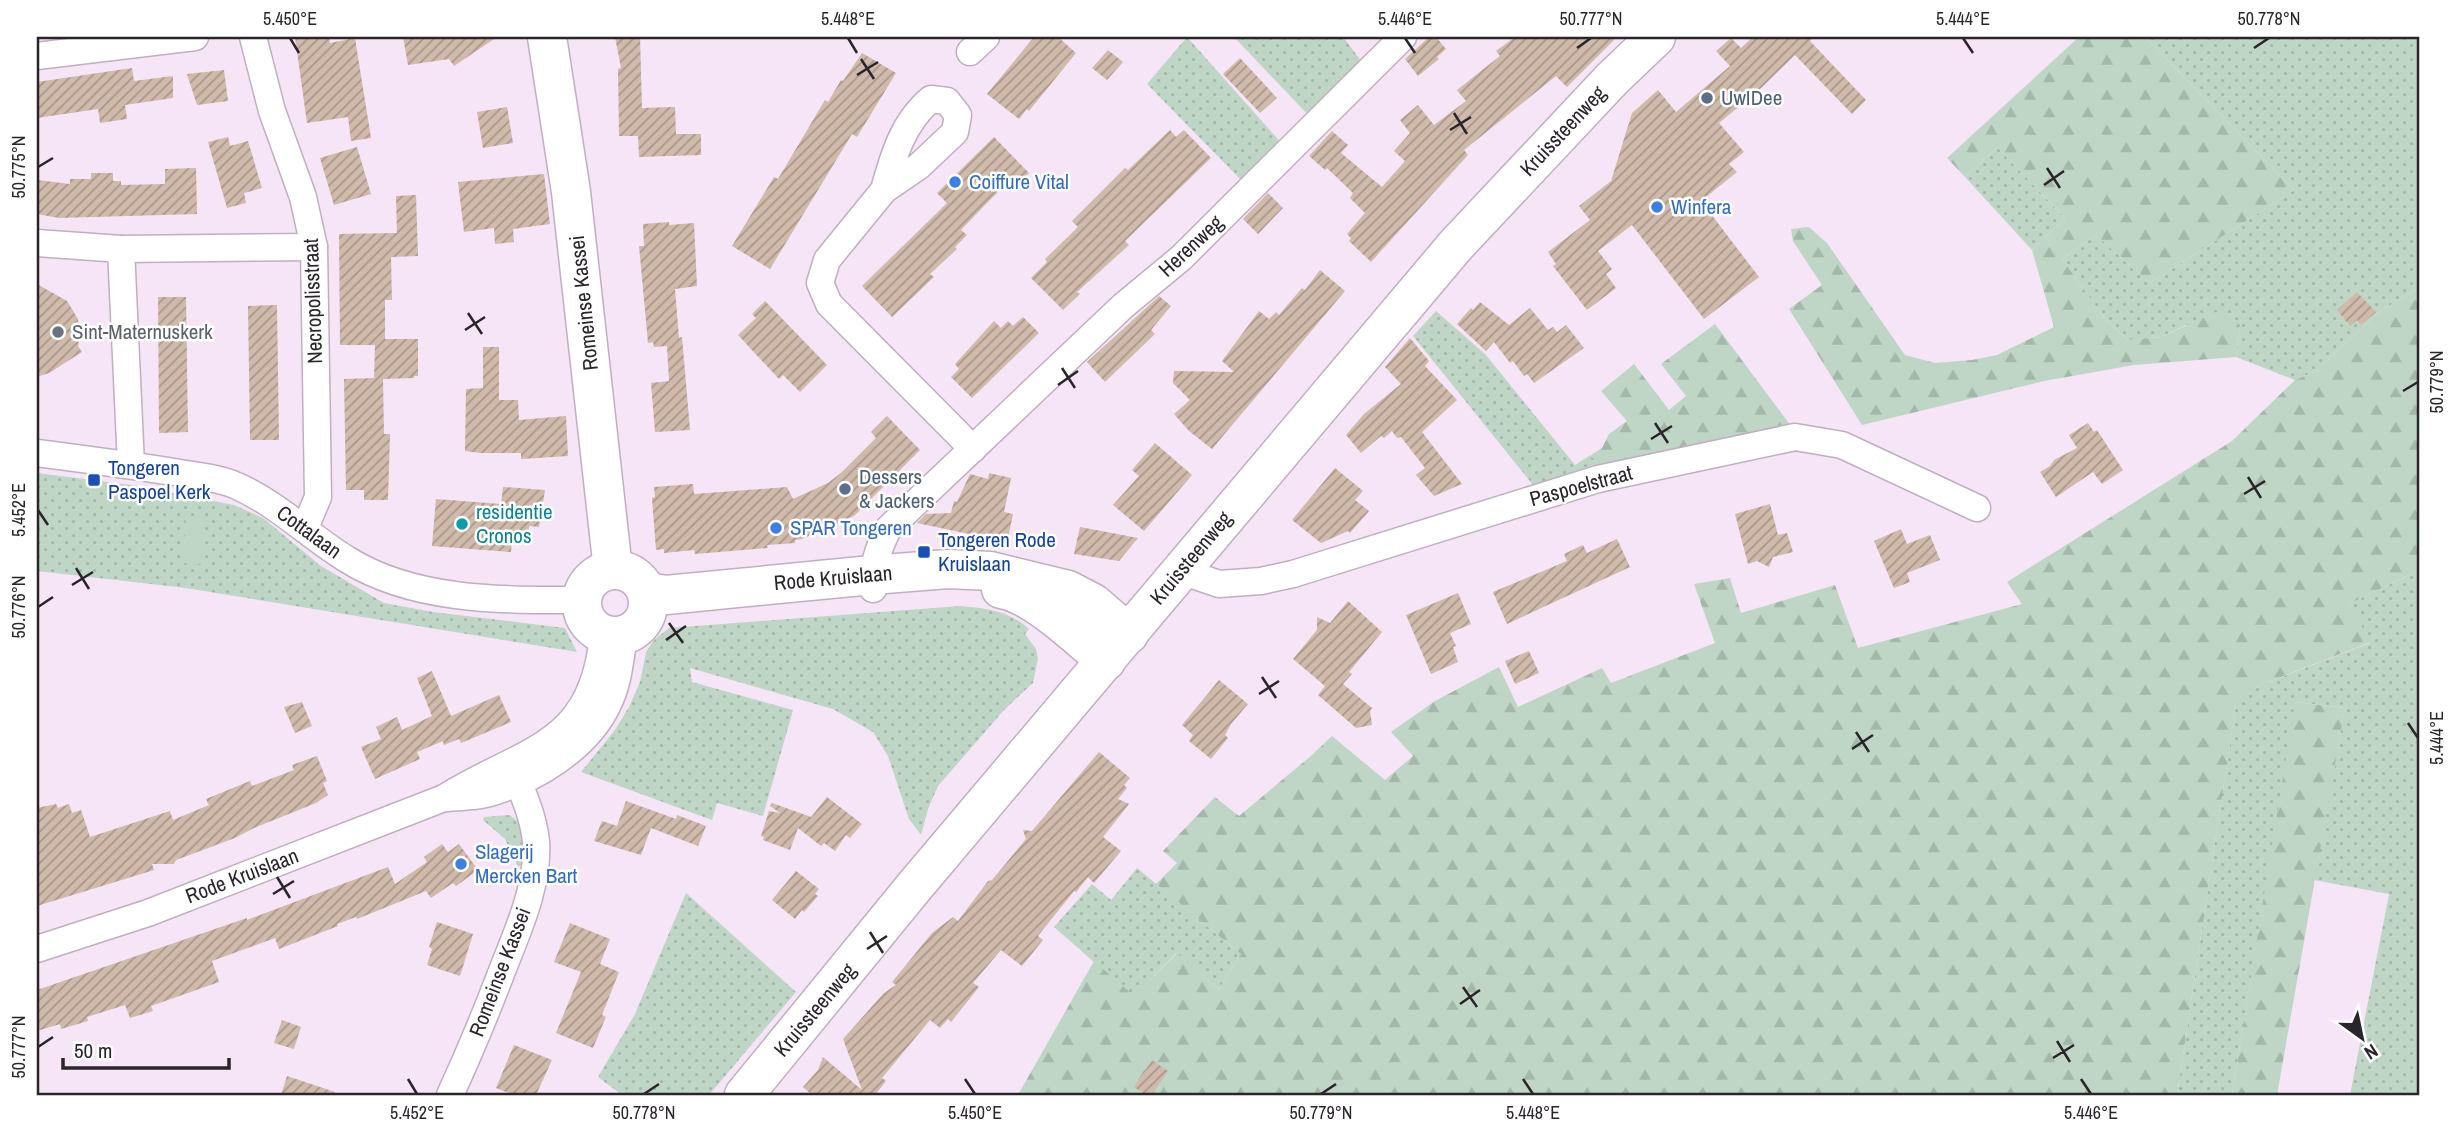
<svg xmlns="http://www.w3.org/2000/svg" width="2456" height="1132" font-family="'Archivo Narrow',sans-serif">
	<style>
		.green { fill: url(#green-dots) }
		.forest { fill: url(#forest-firs) }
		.pitch { fill: #bfd6c6 }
		.building { fill: url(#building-hatch) }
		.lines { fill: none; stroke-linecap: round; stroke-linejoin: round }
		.minor-casing { stroke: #c0afc1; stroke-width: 29 }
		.primary-casing { stroke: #c0afc1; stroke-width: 41 }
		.minor { stroke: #fff; stroke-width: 26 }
		.primary { stroke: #fff; stroke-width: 38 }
		.ticks { fill: none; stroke: #2a242b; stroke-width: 2.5 }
		.service-dot { fill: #5c6f8a; stroke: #fff; stroke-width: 2.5 }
		.shop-dot { fill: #3f7fe0; stroke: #fff; stroke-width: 2.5 }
		.worship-dot { fill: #6b7280; stroke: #fff; stroke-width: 2.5 }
		.transit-dot { fill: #1a4fb4; stroke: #fff; stroke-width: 2.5 }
		.culture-dot { fill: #0f9aa8; stroke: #fff; stroke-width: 2.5 }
		.labels { text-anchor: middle; stroke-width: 5; stroke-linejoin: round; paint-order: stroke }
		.service-label { font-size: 21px; fill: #4e5e75; stroke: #fff; text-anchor: start }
		.street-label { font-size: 21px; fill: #2a242b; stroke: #fff }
		.shop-label { font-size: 21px; fill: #366cbe; stroke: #fff; text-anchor: start }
		.worship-label { font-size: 21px; fill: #5b616d; stroke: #fff; text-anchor: start }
		.transit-label { font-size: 21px; fill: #164399; stroke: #fff; text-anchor: start }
		.culture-label { font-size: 21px; fill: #0d838f; stroke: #fff; text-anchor: start }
		.neatline { fill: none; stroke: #2a242b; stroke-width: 2.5 }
		.ticks-label { font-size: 18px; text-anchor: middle; fill: #2a242b }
	</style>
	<defs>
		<pattern id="green-dots" width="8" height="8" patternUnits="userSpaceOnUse" patternTransform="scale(1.75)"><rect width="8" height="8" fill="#bfd6c6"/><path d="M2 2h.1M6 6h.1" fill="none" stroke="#a4b8aa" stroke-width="1.8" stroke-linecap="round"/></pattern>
		<pattern id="forest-firs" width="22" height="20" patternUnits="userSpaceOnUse" patternTransform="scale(1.75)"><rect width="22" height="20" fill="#bfd6c6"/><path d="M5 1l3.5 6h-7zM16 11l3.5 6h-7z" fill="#a4b8aa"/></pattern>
		<pattern id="building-hatch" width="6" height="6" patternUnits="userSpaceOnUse" patternTransform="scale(1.75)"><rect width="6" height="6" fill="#d0baab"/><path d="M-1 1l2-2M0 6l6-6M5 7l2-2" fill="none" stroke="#a9978b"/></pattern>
	</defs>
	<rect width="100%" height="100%" fill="#f6e4f7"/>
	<g class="green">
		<polygon points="1187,37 1284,146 1245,184 1147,84"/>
		<polygon points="1234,37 1343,37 1365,66 1312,119"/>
		<polygon points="2145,37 2419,37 2419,287 2378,313 2316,371 2295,380 2236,357 2240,325 2186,325 2161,337 2128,340 2106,320 2062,259 2096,235 2150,283 2294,190"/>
		<polygon points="1997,147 2065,218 2032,250 1965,177"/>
		<polygon points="1436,311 1486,355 1575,465 1591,455 1602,471 1537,490 1413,336"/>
		<polygon points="37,473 132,485 234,505 263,518 321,566 384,603 433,612 565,628 577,652 186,588 37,571"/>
		<polygon points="2419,570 2419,1095 2350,1095 2389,894 2314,880 2345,708 2296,702 2232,1095 2177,1095 2236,703 2258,686 2370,643 2349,604"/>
		<path d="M960,606c26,2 49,5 69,23l-4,5 11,15 2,10 -5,24 -29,27 -66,76 -10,23 -7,26 -12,-16 -21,-63 -15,-24 -40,-23 -143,-41 2,14 101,28 -30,106 -46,-13 -5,17 -131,-48 34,-42 14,-23 11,-25 6,-30 8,-12 15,-12z"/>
		<path d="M509,815c18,8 14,31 15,48l-6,4 -13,-28 -22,-19 1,-3z"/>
		<polygon points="1137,868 1241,954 1219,989 1176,953 1134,997 1054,927 1092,884 1111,900"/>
		<polygon points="686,893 796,992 709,1095 622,1095 598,1077 635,1014"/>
	</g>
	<g class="forest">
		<polygon points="2079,37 2145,37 2294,190 2150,283 2096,235 2062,259 2106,320 2128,340 2161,337 2216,312 2240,325 2236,357 2134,365 2044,381 1862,425 1789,309 1822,285 1793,241 1791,229 1809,227 1827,243 1905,355 1935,363 1972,360 1997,355 2054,327 2032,250 2065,218 1997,147 1965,177 1947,158"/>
		<polygon points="2419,287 2419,570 2349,604 2371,642 2258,686 2236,704 2177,1095 1018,1095 1094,961 1134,996 1177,953 1219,989 1241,954 1156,884 1177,863 1163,851 1215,797 1239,816 1312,755 1332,736 1385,780 1413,756 1391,732 1435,701 1499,667 1518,707 1602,668 1611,683 1715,643 1694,584 1730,578 1741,613 1835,585 1858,648 2022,604 2007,582 2232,441 2295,380 2316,371 2378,313"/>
		<polygon points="1715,324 1791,426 1602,471 1591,455 1602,448 1609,434 1627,421 1601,391 1634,364 1669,410 1686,396 1661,364"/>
		<polygon points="2295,702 2345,708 2277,1095 2232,1095"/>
	</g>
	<polygon class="pitch" points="186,516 205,517 202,564 183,563"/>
	<g class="building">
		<polygon points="295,37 329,37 330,43 355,38 371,138 351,141 348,117 307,123"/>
		<polygon points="403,37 497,37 454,66 449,59 408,65"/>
		<polygon points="615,37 640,37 642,108 675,107 676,134 701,134 701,155 639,157 638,136 619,136 618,69 621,68"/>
		<polygon points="1034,37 1058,37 1076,53 1029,111 1027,109 1019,119 987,94"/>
		<polygon points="1429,37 1436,37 1446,49 1437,57 1439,59 1418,76 1405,59"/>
		<polygon points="1515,37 1617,37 1567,87 1556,76 1464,150 1468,155 1371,262 1349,241 1351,238 1347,234 1365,213 1350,198 1353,193 1327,168 1325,170 1309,156 1332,131 1348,145 1341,153 1382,187 1405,161 1394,151 1410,133 1400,120 1418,105 1434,125 1466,101 1457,90 1500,56 1496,51"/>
		<polygon points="1753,37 1814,37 1810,41 1866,100 1852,114 1795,55 1758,91 1719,123 1744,152 1729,164 1737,172 1701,201 1759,277 1704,319 1632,225 1598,251 1612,269 1606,274 1616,288 1587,310 1553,266 1556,264 1548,252 1590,220 1579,206 1611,181 1632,113 1658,90 1676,112 1730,66 1716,51 1731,38 1741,48"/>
		<polygon points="1108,50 1123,62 1107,80 1092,68"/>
		<polygon points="862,53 896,73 857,137 852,134 770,269 732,246 774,177 778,179 825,100 828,102 841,80 843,81"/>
		<polygon points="1240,58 1277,98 1260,113 1223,74"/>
		<polygon points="132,68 134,81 173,76 173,98 125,105 127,119 100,123 98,109 37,118 37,82"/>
		<polygon points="224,70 228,101 197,105 187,74"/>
		<polygon points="507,107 513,143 483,148 477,112"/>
		<polygon points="1170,130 1176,137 1184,130 1211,158 1125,241 1129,245 1077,292 1080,294 1063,310 1031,278 1047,262 1045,259 1078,227 1072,221 1125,168 1128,170"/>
		<polygon points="228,137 230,146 248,141 262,188 244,193 246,203 227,208 208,142"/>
		<polygon points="994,137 1029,173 1010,192 1004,186 986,204 961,230 967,235 955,247 957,249 930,274 934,277 892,317 862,286 947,203 937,193"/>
		<polygon points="357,147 371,194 334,205 320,158"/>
		<polygon points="196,168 197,214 59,218 37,214 37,180 70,184 70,179 91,179 91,173 113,173 113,181 121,181 121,185 165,184 165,169"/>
		<polygon points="544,174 550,224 513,229 514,242 495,244 494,228 464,232 458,182"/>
		<polygon points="1268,193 1283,208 1258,234 1243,219"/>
		<polygon points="416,195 418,256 391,257 392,300 385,300 385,339 418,339 418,376 414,376 414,378 383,379 384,434 390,434 388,500 364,500 364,490 346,490 344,379 374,378 375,345 340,345 339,234 397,233 396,196"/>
		<polygon points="669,222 669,225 694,223 697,286 675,289 679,338 682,337 690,430 655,432 651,383 669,381 667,346 654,347 653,342 648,343 639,246 644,246 643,224"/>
		<polygon points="1320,270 1345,291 1212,449 1189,431 1174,414 1190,400 1173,383 1174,371 1234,372 1222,361 1259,311 1269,319 1276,312 1279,315 1302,288 1305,290"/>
		<polygon points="37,284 67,301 78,319 80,337 78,346 82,352 49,373 37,377"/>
		<polygon points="2357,292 2376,312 2361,325 2357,320 2350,326 2337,310"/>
		<polygon points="1159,296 1171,306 1151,330 1155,334 1105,382 1087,362"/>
		<polygon points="158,297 186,297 188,432 159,433"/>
		<polygon points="765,301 827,365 800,392 783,375 779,379 738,335 756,318 752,314"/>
		<polygon points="1480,302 1509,325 1530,308 1548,330 1553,327 1557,332 1566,325 1584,348 1534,383 1527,374 1524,376 1513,361 1510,363 1494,342 1486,351 1457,324 1471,308 1473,310"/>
		<polygon points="277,305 279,440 250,440 248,306"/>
		<polygon points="1023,317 1039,333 972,398 951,377 959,369 955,364 994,321 1001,328 1008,321 1013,326"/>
		<polygon points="1410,338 1429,361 1425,366 1457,400 1422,432 1462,484 1434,496 1416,475 1425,468 1401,437 1397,438 1392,431 1384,438 1381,436 1361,453 1346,435 1364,414 1401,384 1385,367"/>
		<polygon points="483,347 499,347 499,400 518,400 519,420 566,416 568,456 521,459 521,453 480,453 465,451 466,389 483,388"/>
		<polygon points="887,416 920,450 854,516 802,539 795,540 795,543 767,545 768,548 695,554 694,550 664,553 664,549 656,550 652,498 655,497 654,487 693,484 694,494 787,487 793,499 828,483 842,472 876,438 871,432"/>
		<polygon points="2088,423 2094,432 2097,430 2123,470 2102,484 2093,472 2056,497 2040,472 2050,466 2054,460 2077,448 2069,435"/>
		<polygon points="1155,443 1192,475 1144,531 1113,505 1139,476 1132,470"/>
		<polygon points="1335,468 1363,491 1355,500 1369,511 1350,533 1348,531 1321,543 1292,520"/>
		<polygon points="989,473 1011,478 1004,512 1013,514 1007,542 917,523 926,514 951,513 954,501 957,502 970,474 988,479"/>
		<polygon points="503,487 545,490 539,527 529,526 528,541 512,540 511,552 432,546 436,499 501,504"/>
		<polygon points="1770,504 1778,535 1787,533 1793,552 1773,557 1769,567 1757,561 1748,564 1735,514"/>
		<polygon points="1080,527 1138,538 1119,561 1074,554"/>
		<polygon points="1901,529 1907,544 1930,535 1940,560 1907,573 1910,582 1894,588 1874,541"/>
		<polygon points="1617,539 1630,567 1507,624 1493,592 1567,561 1564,554 1583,545 1587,553"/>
		<polygon points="1458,593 1471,624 1450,633 1456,646 1453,647 1458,662 1431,674 1406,615"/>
		<polygon points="1348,601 1382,632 1349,672 1352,674 1343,684 1372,708 1370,711 1372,725 1356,728 1318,695 1325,686 1293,659 1317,630 1317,617 1330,623"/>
		<polygon points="1529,651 1539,673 1515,684 1505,661"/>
		<polygon points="432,671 451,716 499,695 511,722 461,743 459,739 444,745 443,741 417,752 420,759 375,779 361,747 381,739 376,727 397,717 402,730 432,716 417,678"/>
		<polygon points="1219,680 1248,704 1231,724 1225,735 1228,738 1211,759 1189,741 1193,735 1182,725"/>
		<polygon points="302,702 312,726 295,733 284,707"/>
		<polygon points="1099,752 1130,778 1124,785 1127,788 1118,799 1129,804 1103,837 1121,851 1094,883 1088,877 1076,892 1074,891 1038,936 1043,940 1022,966 1001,950 973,983 979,987 951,1022 948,1019 940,1028 930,1020 882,1078 886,1081 875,1095 812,1095 803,1087 818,1070 823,1057 862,1090 843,1039 884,993 896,985 892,982 932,933 953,917 958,921 988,881 992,880 1026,839 1023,830 1032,831"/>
		<polygon points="317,756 327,781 323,783 328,795 316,803 254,828 235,838 176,860 174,864 152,864 154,870 37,906 37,808 56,804 58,808 69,804 72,813 81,810 90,837 170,811 173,820 209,805 206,799 250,781 252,786 294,770 292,765"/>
		<polygon points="827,797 862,824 850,838 846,835 835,851 824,843 821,846 798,828 790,850 763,840 764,837 761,836 769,811 780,813 770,806 772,803 811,817"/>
		<polygon points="626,801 676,819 677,815 706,826 698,846 651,828 641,855 594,841 602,821 617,826"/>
		<polygon points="442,844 448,852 459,844 478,870 456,886 453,883 431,898 426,891 357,919 356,917 337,924 338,926 279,949 275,938 212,961 219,982 151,1006 153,1011 130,1018 125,1005 87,1017 88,1021 61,1029 60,1024 37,1031 37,990 247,918 247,920 388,867 395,884 427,862 424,857"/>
		<polygon points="796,871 819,889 815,894 818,896 804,912 802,910 795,919 772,900"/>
		<polygon points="437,922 473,934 460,976 427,965 432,949 429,947"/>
		<polygon points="570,923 610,939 600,964 619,972 602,1015 606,1017 593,1048 556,1033 581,972 554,962"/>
		<polygon points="282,1020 301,1027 294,1049 274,1043"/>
		<polygon points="514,1045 552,1060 536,1095 514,1095 496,1088"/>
		<polygon points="1152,1060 1168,1071 1152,1095 1146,1095 1134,1087"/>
		<polygon points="287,1076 335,1092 334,1095 281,1095"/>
	</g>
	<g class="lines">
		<defs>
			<g id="minor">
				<polyline points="253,37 272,111 303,197 314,247 318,497 305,528"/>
				<polyline points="970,52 986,37"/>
				<polyline points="37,56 195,37"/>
				<path d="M884,190c9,-33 19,-68 47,-91l16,2 11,14 -3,17 -36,34 -35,24 -57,70 -7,23 9,21 144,145"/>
				<polyline points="37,243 121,249 314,247"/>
				<polyline points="121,249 131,465"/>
				<path d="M37,453c46,6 92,12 137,19 21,4 44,5 63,14 41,18 73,51 111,74 68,42 156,40 234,40"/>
				<polyline points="1181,571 1219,584 1261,581 1293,574 1598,479 1795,437 1842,445 1977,508"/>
				<path d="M873,589c-1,-22 5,-40 15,-60l235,-223 58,-48 222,-221"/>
				<path d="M448,798c12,-1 26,-1 38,-4 47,-13 101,-45 122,-90 11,-22 12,-45 16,-68"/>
				<path d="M37,949l111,-36 296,-115c80,-50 149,-50 159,-163"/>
				<path d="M450,1095c19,-41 36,-82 52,-124 16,-41 37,-86 34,-130 -3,-27 -15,-52 -25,-77"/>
			</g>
			<g id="primary">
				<polyline points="547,37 571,192 613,570"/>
				<circle cx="615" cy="603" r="33"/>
				<path d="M1001,589c33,5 80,51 105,72"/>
				<polyline points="647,592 666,595 872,575 948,569 990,571 1068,590 1093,603 1129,634"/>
				<polyline points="744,1095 914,887 1456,245 1612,79 1656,37"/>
			</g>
		</defs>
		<use href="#minor" class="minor-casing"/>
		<use href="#primary" class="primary-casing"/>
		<use href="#minor" class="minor"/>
		<use href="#primary" class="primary"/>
	</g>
	<path class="ticks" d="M290,38l9,15M848,38l9,15M1405,38l10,15M1963,38l10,15M1577,48l14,-10M2254,48l15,-10M861,59l13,20M857,75l21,-13M1454,113l13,21M1450,130l21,-13M38,167l15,-9M2047,168l13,20M2044,185l20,-14M468,313l14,21M465,330l20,-13M1062,368l13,20M1058,385l20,-14M2403,391l15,-9M1655,423l13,20M1651,439l21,-13M2248,477l13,21M2244,494l21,-13M38,510l10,15M76,568l13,21M72,585l21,-13M38,607l15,-10M669,623l14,20M666,640l20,-14M1262,677l14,21M1259,694l20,-13M2408,723l10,15M1856,732l13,20M1852,749l21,-14M277,877l13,21M273,894l21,-13M870,932l13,21M867,949l20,-13M1463,987l14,20M1460,1004l20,-14M2057,1041l13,21M38,1047l15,-10M2053,1058l21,-13M408,1079l9,15M965,1079l10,15M1523,1079l10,15M2081,1079l10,15M644,1094l15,-10M1321,1094l15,-10"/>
	<g class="service-dot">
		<circle cx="1707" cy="98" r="7"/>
		<circle cx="845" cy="489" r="7"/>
	</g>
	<g class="shop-dot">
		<circle cx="955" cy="182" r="7"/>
		<circle cx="1657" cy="207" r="7"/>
		<circle cx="776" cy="528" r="7"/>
		<circle cx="461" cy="864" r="7"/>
	</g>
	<circle class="worship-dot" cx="58" cy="332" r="7"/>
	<g class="transit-dot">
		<rect x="87" y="473" width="14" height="14" rx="3.5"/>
		<rect x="917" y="545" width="14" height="14" rx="3.5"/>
	</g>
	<circle class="culture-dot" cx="462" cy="524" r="7"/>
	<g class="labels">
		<g class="service-label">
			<text x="1721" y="105">UwIDee</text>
			<text x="859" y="484">Dessers<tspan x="859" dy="24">&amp; Jackers</tspan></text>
		</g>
		<g class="street-label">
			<text transform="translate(1563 131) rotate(-47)" y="7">Kruissteenweg</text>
			<text transform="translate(1191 246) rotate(-43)" y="7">Herenweg</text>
			<text transform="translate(313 301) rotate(-92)" y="7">Necropolisstraat</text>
			<text transform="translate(584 303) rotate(-96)" y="7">Romeinse Kassei</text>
			<text transform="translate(1581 486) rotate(-15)" y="7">Paspoelstraat</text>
			<text transform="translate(309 532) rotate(36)" y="7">Cottalaan</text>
			<text transform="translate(1191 558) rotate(-50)" y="7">Kruissteenweg</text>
			<text transform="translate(833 578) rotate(-5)" y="7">Rode Kruislaan</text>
			<text transform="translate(242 876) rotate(-21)" y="7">Rode Kruislaan</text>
			<text transform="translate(500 972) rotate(-69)" y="7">Romeinse Kassei</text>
			<text transform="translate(815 1010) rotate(-50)" y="7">Kruissteenweg</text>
		</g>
		<g class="shop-label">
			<text x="969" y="189">Coiffure Vital</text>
			<text x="1671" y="214">Winfera</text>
			<text x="790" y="535">SPAR Tongeren</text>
			<text x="475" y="859">Slagerij<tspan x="475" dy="24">Mercken Bart</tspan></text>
		</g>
		<g class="worship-label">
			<text x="72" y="339">Sint-Maternuskerk</text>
		</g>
		<g class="transit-label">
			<text x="108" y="475">Tongeren<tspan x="108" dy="24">Paspoel Kerk</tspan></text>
			<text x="938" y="547">Tongeren Rode<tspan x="938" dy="24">Kruislaan</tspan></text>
		</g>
		<g class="culture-label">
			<text x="476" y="519">residentie<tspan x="476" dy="24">Cronos</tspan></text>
		</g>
	</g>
	<rect width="2456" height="1132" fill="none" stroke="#ffffff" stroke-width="77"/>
	<g transform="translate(2362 1038) rotate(147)" stroke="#ffffff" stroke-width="5" paint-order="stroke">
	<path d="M0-5L12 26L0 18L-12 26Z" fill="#2a242b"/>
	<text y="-10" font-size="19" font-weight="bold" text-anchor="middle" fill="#2a242b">N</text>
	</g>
	<path d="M63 1058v10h166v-10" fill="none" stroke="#2a242b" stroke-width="3.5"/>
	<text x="74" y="1058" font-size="21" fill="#2a242b" stroke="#ffffff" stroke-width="5" paint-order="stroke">50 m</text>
	<rect x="38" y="38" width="2380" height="1056" class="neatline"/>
	<g class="ticks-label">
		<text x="290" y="25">5.450°E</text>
		<text x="848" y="25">5.448°E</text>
		<text x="1405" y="25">5.446°E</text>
		<text x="1591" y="25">50.777°N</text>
		<text x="1963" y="25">5.444°E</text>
		<text x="2269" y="25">50.778°N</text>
		<text transform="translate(19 167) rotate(-90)" y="6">50.775°N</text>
		<text transform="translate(2437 382) rotate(-90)" y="6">50.779°N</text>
		<text transform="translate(19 510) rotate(-90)" y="6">5.452°E</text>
		<text transform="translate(19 607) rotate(-90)" y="6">50.776°N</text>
		<text transform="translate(2437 738) rotate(-90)" y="6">5.444°E</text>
		<text transform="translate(19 1047) rotate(-90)" y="6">50.777°N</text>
		<text x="417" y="1119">5.452°E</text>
		<text x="644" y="1119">50.778°N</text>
		<text x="975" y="1119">5.450°E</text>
		<text x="1321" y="1119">50.779°N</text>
		<text x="1533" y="1119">5.448°E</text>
		<text x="2091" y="1119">5.446°E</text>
	</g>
</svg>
